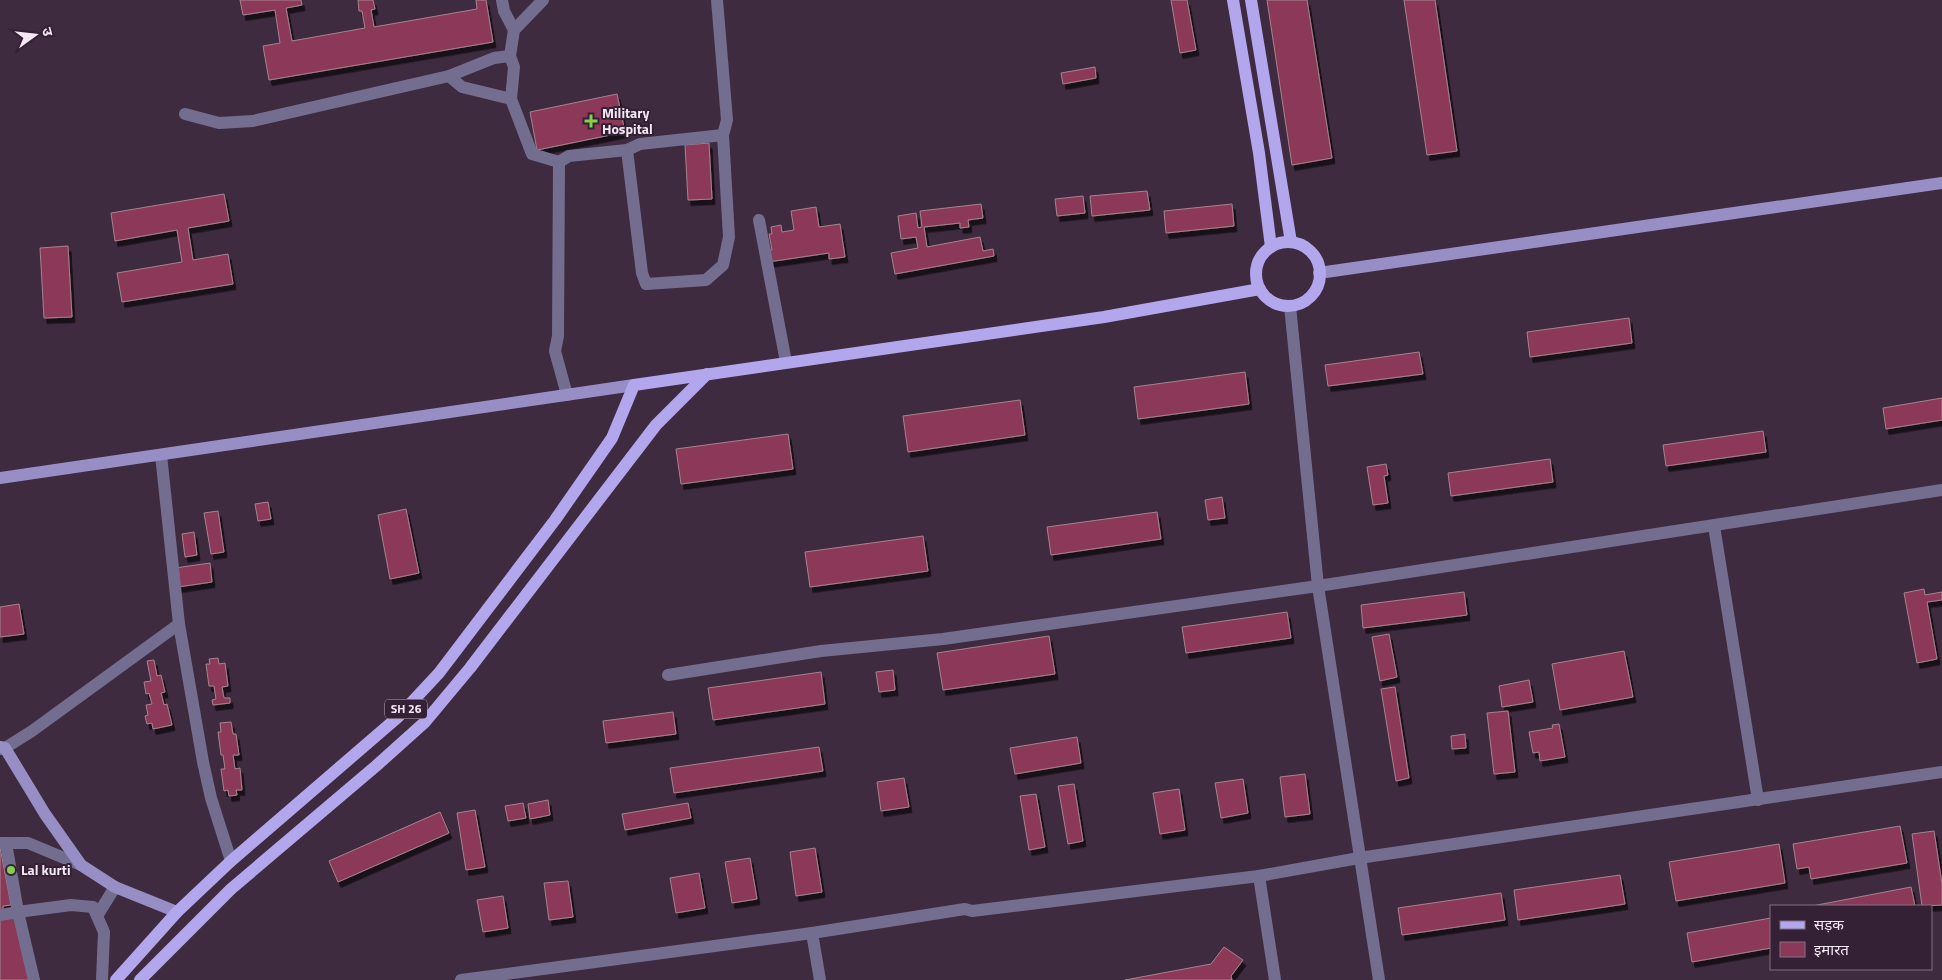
<svg xmlns="http://www.w3.org/2000/svg" width="1942" height="980" font-family="'Titillium Web','Noto Sans Devanagari',sans-serif">
	<style>
		.building { fill: #8c3959; stroke: #a5838d; filter: url(#shadow) }
		.lines { fill: none; stroke-linecap: round; stroke-linejoin: round }
		.street { stroke: #736e90; stroke-width: 12 }
		.secondary { stroke: #978ec5; stroke-width: 12 }
		.primary { stroke: #b2a7ed; stroke-width: 12 }
		.poi-dot { fill: #87cf4a; stroke: #342135; stroke-width: 2 }
		.labels { text-anchor: middle; stroke-width: 4; stroke-linejoin: round; paint-order: stroke }
		.shield { fill: #342135; stroke: #bbacbb; stroke-width: 1 }
		.shield-label { font-size: 12px; font-weight: bold; fill: #f5e8f5 }
		.poi-label { font-size: 14px; font-weight: bold; fill: #f5e8f5; stroke: #342135; text-anchor: start }
	</style>
	<defs>
		<filter id="shadow"><feDropShadow dx="3" dy="5.5" stdDeviation="0" flood-color="#0009"/></filter>
	</defs>
	<rect width="100%" height="100%" fill="#3f2b40"/>
	<g class="building">
		<polygon points="240,0 301,0 302,5 286,8 292,41 365,28 362,11 359,11 358,0 373,0 375,9 371,10 374,27 477,9 476,0 486,0 493,42 269,80 263,46 280,43 275,10 243,15"/>
		<polygon points="1171,0 1187,0 1196,50 1180,53"/>
		<polygon points="1267,0 1307,0 1332,158 1292,165"/>
		<polygon points="1404,0 1435,0 1457,151 1427,155"/>
		<polygon points="1095,67 1096,78 1063,84 1061,73"/>
		<polygon points="617,94 625,132 537,150 530,112"/>
		<polygon points="709,143 712,199 688,200 685,145"/>
		<polygon points="1147,191 1150,210 1092,216 1090,196"/>
		<polygon points="224,194 229,221 188,228 193,260 228,254 233,284 122,302 117,273 182,262 177,230 115,241 111,213"/>
		<polygon points="1083,196 1085,213 1057,216 1055,199"/>
		<polygon points="981,204 983,218 968,220 969,227 960,228 960,223 924,227 927,247 980,237 983,251 993,249 994,256 895,274 891,253 918,248 916,237 901,239 898,216 916,213 918,228 922,227 920,211"/>
		<polygon points="1232,204 1234,226 1166,233 1164,211"/>
		<polygon points="816,207 819,227 840,224 845,257 829,259 829,253 768,262 766,250 772,250 769,234 772,234 771,227 781,225 782,232 794,230 791,211"/>
		<polygon points="68,246 72,317 44,318 40,248"/>
		<polygon points="1629,318 1632,343 1530,357 1527,332"/>
		<polygon points="1419,352 1423,374 1328,386 1325,365"/>
		<polygon points="1245,372 1249,404 1138,419 1134,387"/>
		<polygon points="1942,398 1942,420 1886,429 1883,408"/>
		<polygon points="1020,400 1025,435 908,452 903,416"/>
		<polygon points="1763,431 1766,452 1666,466 1663,445"/>
		<polygon points="788,434 793,469 681,484 676,449"/>
		<polygon points="1550,459 1553,482 1451,496 1448,473"/>
		<polygon points="1386,464 1388,475 1384,476 1388,503 1373,505 1367,467"/>
		<polygon points="1222,497 1225,518 1208,520 1205,500"/>
		<polygon points="268,502 271,519 258,521 255,504"/>
		<polygon points="406,509 419,573 390,579 378,515"/>
		<polygon points="218,511 224,552 211,554 204,513"/>
		<polygon points="1157,512 1161,539 1051,555 1047,527"/>
		<polygon points="194,532 197,555 185,557 182,534"/>
		<polygon points="923,536 928,571 810,587 805,552"/>
		<polygon points="210,563 212,582 178,587 175,568"/>
		<polygon points="1924,589 1925,595 1942,592 1942,600 1927,602 1937,659 1917,663 1904,593"/>
		<polygon points="1464,592 1467,615 1363,628 1361,605"/>
		<polygon points="19,604 24,634 0,637 0,607"/>
		<polygon points="1287,612 1291,638 1186,653 1182,627"/>
		<polygon points="1389,634 1397,677 1380,681 1372,637"/>
		<polygon points="1049,636 1055,674 943,690 937,653"/>
		<polygon points="1624,651 1633,697 1560,710 1552,664"/>
		<polygon points="218,658 219,664 225,663 228,686 222,687 224,698 230,698 230,703 213,705 212,700 216,699 214,686 209,686 206,664 210,664 209,659"/>
		<polygon points="154,660 157,676 161,675 165,692 161,693 164,705 167,704 172,725 153,729 152,723 147,724 145,716 148,715 146,705 152,704 149,693 146,694 144,682 151,681 147,661"/>
		<polygon points="893,670 895,690 879,692 876,672"/>
		<polygon points="821,672 825,704 713,720 708,688"/>
		<polygon points="1529,680 1533,702 1502,707 1499,686"/>
		<polygon points="1395,687 1409,778 1396,781 1381,689"/>
		<polygon points="1508,711 1515,772 1494,774 1487,713"/>
		<polygon points="673,712 676,734 606,743 603,721"/>
		<polygon points="231,722 233,734 236,734 239,755 233,755 235,769 240,768 242,790 236,790 237,795 229,796 228,790 224,791 221,769 225,769 223,755 221,755 218,732 221,732 220,723"/>
		<polygon points="1559,724 1565,757 1540,761 1539,752 1533,753 1529,732 1553,728 1552,725"/>
		<polygon points="1465,734 1466,748 1452,749 1451,736"/>
		<polygon points="1077,737 1081,763 1015,774 1010,748"/>
		<polygon points="819,747 823,771 674,793 670,768"/>
		<polygon points="1305,774 1310,814 1285,817 1280,777"/>
		<polygon points="904,778 909,807 881,811 877,782"/>
		<polygon points="1243,779 1248,813 1221,818 1215,783"/>
		<polygon points="1074,784 1083,841 1068,844 1058,786"/>
		<polygon points="1179,789 1185,830 1160,834 1153,793"/>
		<polygon points="1036,794 1045,847 1029,850 1020,796"/>
		<polygon points="548,800 550,815 530,819 528,804"/>
		<polygon points="523,803 526,818 508,821 505,806"/>
		<polygon points="688,803 691,818 625,830 622,814"/>
		<polygon points="475,810 485,867 466,870 457,813"/>
		<polygon points="440,812 449,833 338,882 329,861"/>
		<polygon points="1900,826 1907,863 1811,879 1809,867 1797,869 1793,844"/>
		<polygon points="1934,831 1942,884 1942,905 1922,906 1912,834"/>
		<polygon points="1779,844 1785,883 1676,901 1669,862"/>
		<polygon points="0,847 11,905 3,906 3,910 0,910"/>
		<polygon points="815,848 822,892 796,896 790,852"/>
		<polygon points="750,858 757,899 732,903 725,862"/>
		<polygon points="699,873 705,908 676,913 670,878"/>
		<polygon points="1620,875 1625,904 1518,920 1514,890"/>
		<polygon points="568,881 573,917 549,920 544,883"/>
		<polygon points="1911,887 1915,906 1812,906"/>
		<polygon points="1501,893 1505,920 1402,935 1398,908"/>
		<polygon points="503,896 508,928 483,932 477,900"/>
		<polygon points="18,912 29,980 0,980 0,915"/>
		<polygon points="1771,918 1771,948 1692,962 1687,933"/>
		<polygon points="1224,947 1243,960 1231,976 1232,980 1125,980 1211,964"/>
	</g>
	<g class="lines">
		<g class="street">
			<polyline points="502,0 504,11 514,30"/>
			<polyline points="543,0 514,30 510,56 514,67 511,99 532,154 559,162"/>
			<polyline points="449,76 462,87 511,99"/>
			<polyline points="185,114 219,123 253,121 449,76 494,58 510,56"/>
			<polyline points="627,150 642,273 646,284 706,280 723,265 729,237 723,135 727,120 717,0"/>
			<polyline points="559,162 558,336 555,351 567,395"/>
			<polyline points="559,162 569,156 627,150 640,144 723,135"/>
			<polyline points="759,220 786,362"/>
			<polyline points="1290,306 1318,586 1379,980"/>
			<polyline points="161,455 179,624 203,762 211,798 231,861"/>
			<polyline points="1714,526 1758,800"/>
			<polyline points="668,675 821,651 943,639 1318,586 1942,490"/>
			<polyline points="0,749 5,748 32,731 179,624"/>
			<polyline points="0,843 28,843 81,865"/>
			<polyline points="1259,876 1275,980"/>
			<polyline points="0,915 18,912 6,843"/>
			<polyline points="97,916 115,887"/>
			<polyline points="812,933 820,980"/>
			<polyline points="34,980 18,912 71,905 93,907 104,932 102,980"/>
			<polyline points="461,980 812,933 965,909 972,911 1259,876 1359,858 1942,772"/>
		</g>
		<g class="secondary">
			<polyline points="1319,273 1942,183"/>
			<polyline points="0,478 634,385"/>
			<polyline points="0,747 5,748 45,814 81,865 115,887 177,912"/>
		</g>
		<g class="primary">
			<polyline points="1233,0 1259,153 1271,247"/>
			<polyline points="1251,0 1291,242"/>
			<circle cx="1288" cy="274" r="32"/>
			<polyline points="116,980 177,912 231,861 398,717 439,673 555,520 612,438 634,385 1104,317 1260,289"/>
			<polyline points="140,980 231,889 376,766 425,722 470,668 656,425 707,374"/>
		</g>
	</g>
	<g class="poi-dot">
		<path d="M588.5 113.5h5v5h5v5h-5v5h-5v-5h-5v-5h5z"/>
		<circle cx="11" cy="870" r="5"/>
	</g>
	<g class="labels">
		<rect class="shield" x="385" y="699.5" width="42" height="19" rx="4"/>
		<g class="shield-label">
			<text x="406" y="713">SH 26</text>
		</g>
		<g class="poi-label">
			<text x="602" y="118">Military<tspan x="602" dy="16">Hospital</tspan></text>
			<text x="21" y="875">Lal kurti</text>
		</g>
	</g>
	<rect x="1770" y="905" width="162" height="65" fill="#342135" stroke="#817182"/>
	<rect x="1780" y="921" width="25" height="8" fill="#b2a7ed" stroke="#817182"/>
	<text x="1814" y="930" font-size="15" fill="#f5e8f5">सड़क</text>
	<rect x="1780" y="942" width="25" height="15" fill="#8c3959" stroke="#817182"/>
	<text x="1814" y="955" font-size="15" fill="#f5e8f5">इमारत</text>
	<g transform="translate(35 35) rotate(75)" stroke="#342135" stroke-width="4" paint-order="stroke">
	<path d="M0-4L9 19L0 12L-9 19Z" fill="#f5e8f5"/>
	<text y="-8" font-size="14" font-weight="bold" text-anchor="middle" fill="#f5e8f5">उ</text>
	</g>
</svg>
